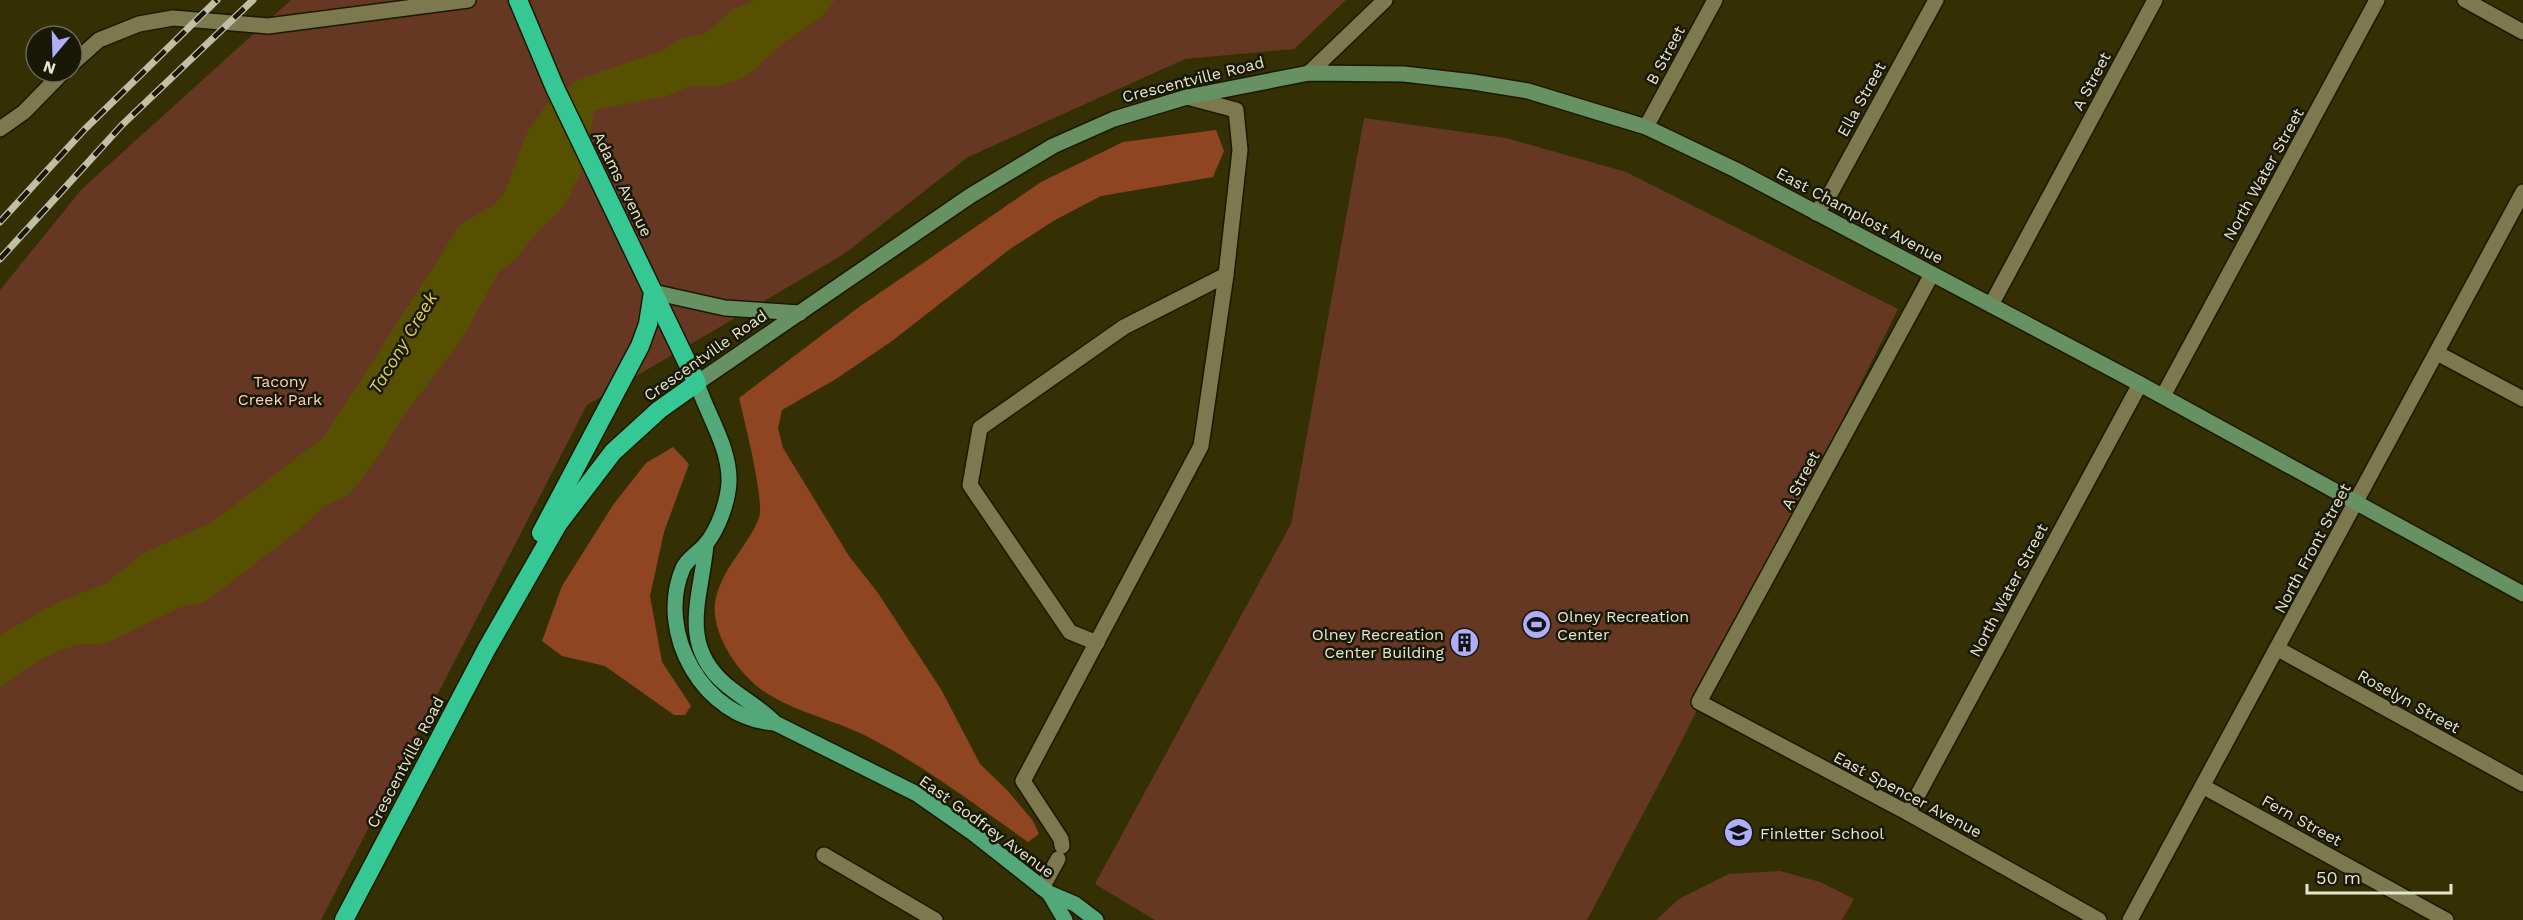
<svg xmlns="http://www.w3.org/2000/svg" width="2523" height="920" font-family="'Work Sans',sans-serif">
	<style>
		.green { fill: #663824 }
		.forest { fill: #8f4521 }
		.water { fill: #565000 }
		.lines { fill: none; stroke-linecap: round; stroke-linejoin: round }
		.street-casing { stroke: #1b1800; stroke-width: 18 }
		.secondary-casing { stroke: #1b1800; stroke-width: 18 }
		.primary-casing { stroke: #1b1800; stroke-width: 18 }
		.highway-casing { stroke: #1b1800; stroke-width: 21 }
		.street { stroke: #7c794e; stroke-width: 15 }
		.secondary { stroke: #679163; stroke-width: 15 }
		.primary { stroke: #52a878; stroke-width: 15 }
		.highway { stroke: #36c894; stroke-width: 18 }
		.rail-casing { stroke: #c0bfa3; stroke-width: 7 }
		.rail { stroke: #191806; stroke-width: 4.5; stroke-dasharray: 14; stroke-linecap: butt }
		.labels { text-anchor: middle; stroke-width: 5; stroke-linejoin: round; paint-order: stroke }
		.street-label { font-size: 16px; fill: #e6e5ce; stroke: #191806 }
		.park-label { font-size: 16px; fill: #fccfbd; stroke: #191806 }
		.poi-label { font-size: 16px; fill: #e6e5ce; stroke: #191806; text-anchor: start }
		.water-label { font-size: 18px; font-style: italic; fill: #dacf55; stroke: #191806 }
	</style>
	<rect width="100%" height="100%" fill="#343003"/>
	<g class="green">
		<polygon points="291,0 1346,0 1294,49 1185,59 968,157 844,254 587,405 321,920 0,920 0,290 82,189"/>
		<polygon points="1364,118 1506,138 1626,172 1898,309 1679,746 1587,920 1155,920 1095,884 1291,524"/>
		<polygon points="1780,871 1820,882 1854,899 1842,920 1656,920 1679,899 1729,874"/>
	</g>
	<g class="forest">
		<path d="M1216,130l8,21 -11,26 -112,19 -46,24 -45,29 -118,92 -56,38 -54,31 -4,18 5,20 66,108 29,37 64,98 38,73 28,27 25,30 6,13 -11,8c-51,-36 -101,-74 -156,-103 -33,-18 -72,-25 -104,-45 -27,-16 -57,-59 -53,-91 5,-33 32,-55 44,-85 6,-16 -15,-99 -20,-120l120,-91 182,-125 82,-40z"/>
		<polygon points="673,447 689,464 664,532 650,596 662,662 691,706 685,715 674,715 605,666 562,656 542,641 562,586 613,505 646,463"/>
	</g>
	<path class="water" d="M756,0h79l-12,16 -42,29 -35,32 -28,9h-27l-25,10 -72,14 -8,52 -23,46 -27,25 -16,22 -21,17 -39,70 -59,77 -20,34 -31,41 -27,13 -28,26 -90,69 -24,5 -78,38c-37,-8 -75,23 -103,43v-53l60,-34 45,-17 39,-31 68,-31 112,-85 136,-212 36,-22 9,-12 22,-58 19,-28 32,-25 83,-29 21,-13 24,-5 27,-24z"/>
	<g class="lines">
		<defs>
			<g id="street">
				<polyline points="2465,0 2523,32"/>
				<polyline points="72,64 99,40 139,24 173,18 268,26 468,0"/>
				<polyline points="1309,73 1385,0"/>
				<polyline points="1646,127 1715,0"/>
				<polyline points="0,129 24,112 63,72"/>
				<polyline points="1816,213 1830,194 1936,0"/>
				<polyline points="1932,274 1699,702 1908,813 2099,920"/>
				<polyline points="1991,305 2155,0"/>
				<polyline points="2437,353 2523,399"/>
				<polyline points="2163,396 2377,0"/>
				<polyline points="1097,643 1070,632 970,485 980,428 1124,327 1226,275"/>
				<polyline points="2278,649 2523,784"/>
				<polyline points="2204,787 2446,920"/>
				<polyline points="1908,813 2140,384"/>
				<polyline points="1062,846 1061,839 1023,781 1201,446 1226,275 1240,150 1236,110 1187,97"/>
				<polyline points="824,855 935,920"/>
				<polyline points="1042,888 1058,859"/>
				<polyline points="2130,920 2523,192"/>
			</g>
			<g id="secondary">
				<polyline points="653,292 725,308 800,313"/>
				<polyline points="697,383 970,196 1053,146 1114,119 1187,97 1309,73 1404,74 1473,82 1528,91 1646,127 1736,170 2140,384 2523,594"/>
			</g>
			<g id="primary">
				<path d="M697,383c10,32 33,64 32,99 -1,20 -11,48 -24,63 -7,8 -18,14 -22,23 -28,65 21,151 92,155"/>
				<path d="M706,544c-4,51 -28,98 18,139 17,15 36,24 51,40l142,71 56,39 76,60 26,11 21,16"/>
				<polyline points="1049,893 1065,920"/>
			</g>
			<g id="highway">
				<polyline points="541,533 640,346 648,324 653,292"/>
				<polyline points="344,920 486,650 558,524 613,452 659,410 697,383 555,88 518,0"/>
			</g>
		</defs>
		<use href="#street" class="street-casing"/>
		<use href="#secondary" class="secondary-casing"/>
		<use href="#primary" class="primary-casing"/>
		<use href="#highway" class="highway-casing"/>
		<use href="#street" class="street"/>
		<use href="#secondary" class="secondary"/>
		<use href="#primary" class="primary"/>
		<use href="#highway" class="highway"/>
		<defs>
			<g id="rail">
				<polyline points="0,222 85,129 217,0"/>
				<polyline points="0,259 122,125 253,0"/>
			</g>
		</defs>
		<use href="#rail" class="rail-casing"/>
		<use href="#rail" class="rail"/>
	</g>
	<defs>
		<symbol id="stadium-disc" viewBox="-11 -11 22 22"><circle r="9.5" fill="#afaefa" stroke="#191806"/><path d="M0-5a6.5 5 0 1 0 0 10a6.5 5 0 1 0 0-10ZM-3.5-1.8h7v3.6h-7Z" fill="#111"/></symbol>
		<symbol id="building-disc" viewBox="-11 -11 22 22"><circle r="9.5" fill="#afaefa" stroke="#191806"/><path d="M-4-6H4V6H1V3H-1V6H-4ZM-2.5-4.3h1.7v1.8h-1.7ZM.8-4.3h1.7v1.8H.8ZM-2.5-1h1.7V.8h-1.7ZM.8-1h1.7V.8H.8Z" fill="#111"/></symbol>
		<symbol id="school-disc" viewBox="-11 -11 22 22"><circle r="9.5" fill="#afaefa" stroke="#191806"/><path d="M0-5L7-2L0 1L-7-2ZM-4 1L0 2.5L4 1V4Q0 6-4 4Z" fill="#111"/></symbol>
	</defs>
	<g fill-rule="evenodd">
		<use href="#stadium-disc" x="1520" y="608" width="33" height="33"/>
		<use href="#building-disc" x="1448" y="626" width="33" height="33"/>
		<use href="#school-disc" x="1722" y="816" width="33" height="33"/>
	</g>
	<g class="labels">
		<g class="street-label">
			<text transform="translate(1665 55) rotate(-62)" y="6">B Street</text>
			<text transform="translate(1193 79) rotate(-14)" y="6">Crescentville Road</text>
			<text transform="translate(2091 81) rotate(-62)" y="6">A Street</text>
			<text transform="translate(1861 99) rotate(-61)" y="6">Ella Street</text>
			<text transform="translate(2263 174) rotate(-61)" y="6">North Water Street</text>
			<text transform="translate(623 184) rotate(64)" y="6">Adams Avenue</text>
			<text transform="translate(1860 215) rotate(28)" y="6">East Champlost Avenue</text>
			<text transform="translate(705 355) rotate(-35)" y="6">Crescentville Road</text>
			<text transform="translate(1800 480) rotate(-62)" y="6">A Street</text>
			<text transform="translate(2312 548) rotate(-62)" y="6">North Front Street</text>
			<text transform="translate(2008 590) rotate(-62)" y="6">North Water Street</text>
			<text transform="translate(2409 701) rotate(29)" y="6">Roselyn Street</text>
			<text transform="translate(405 762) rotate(-62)" y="6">Crescentville Road</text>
			<text transform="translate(1908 794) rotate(28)" y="6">East Spencer Avenue</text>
			<text transform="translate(2302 820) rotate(29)" y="6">Fern Street</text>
			<text transform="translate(987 826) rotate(36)" y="6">East Godfrey Avenue</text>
		</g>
		<g class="park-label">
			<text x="280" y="387">Tacony<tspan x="280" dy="18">Creek Park</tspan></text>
		</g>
		<g class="poi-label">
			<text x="1557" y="622">Olney Recreation<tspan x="1557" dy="18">Center</tspan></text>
			<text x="1444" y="640" text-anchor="end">Olney Recreation<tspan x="1444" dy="18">Center Building</tspan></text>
			<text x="1760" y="839">Finletter School</text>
		</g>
		<g class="water-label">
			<text transform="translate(403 343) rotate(-59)" y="6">Tacony Creek</text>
		</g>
	</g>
	<g transform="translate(54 54) rotate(199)"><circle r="28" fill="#191806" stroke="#6b6a56" stroke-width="1.5"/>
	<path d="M0-4.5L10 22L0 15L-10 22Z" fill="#afaefa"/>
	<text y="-9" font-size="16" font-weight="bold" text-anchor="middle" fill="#e6e5ce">N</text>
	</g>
	<path d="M2307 884v9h144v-9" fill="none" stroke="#e6e5ce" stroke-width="3"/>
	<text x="2316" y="884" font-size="18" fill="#e6e5ce" stroke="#191806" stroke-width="4.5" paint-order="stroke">50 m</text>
</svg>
